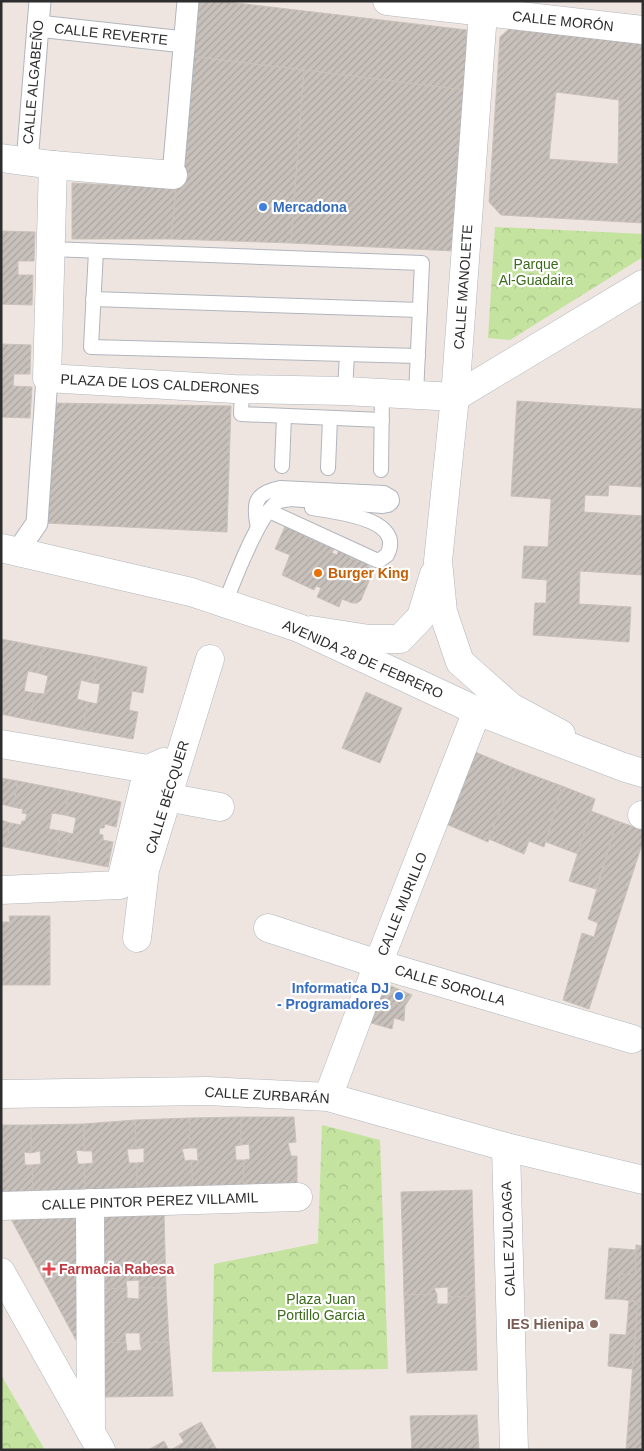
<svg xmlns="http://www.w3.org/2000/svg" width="644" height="1451" font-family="Arial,sans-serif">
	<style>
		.park { fill: url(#park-crowns) }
		.building { fill: url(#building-hatch); stroke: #cac1b9; fill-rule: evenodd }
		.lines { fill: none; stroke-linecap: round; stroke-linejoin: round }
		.service-casing { stroke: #b0b5bd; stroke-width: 16 }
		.pedestrian-casing { stroke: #b0b5bd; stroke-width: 23 }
		.minor-casing { stroke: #b0b5bd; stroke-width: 29 }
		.secondary-casing { stroke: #b0b5bd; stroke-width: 29 }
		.service { stroke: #fff; stroke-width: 14 }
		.pedestrian { stroke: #fff; stroke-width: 21 }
		.minor { stroke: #fff; stroke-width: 28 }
		.secondary { stroke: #fff; stroke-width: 28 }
		.shop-dot { fill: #3f7fe0; stroke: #fff; stroke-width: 2 }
		.food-dot { fill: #e8710a; stroke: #fff; stroke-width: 2 }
		.health-dot { fill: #e0444e; stroke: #fff; stroke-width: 2 }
		.education-dot { fill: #8d6e63; stroke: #fff; stroke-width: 2 }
		.labels { text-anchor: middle; stroke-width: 4.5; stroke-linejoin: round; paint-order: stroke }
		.street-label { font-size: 14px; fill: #2d2d2d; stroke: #fff }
		.shop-label { font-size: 14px; font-weight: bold; fill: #366cbe; stroke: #fff; text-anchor: start }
		.park-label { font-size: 14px; fill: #3c6b1c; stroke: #fff }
		.food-label { font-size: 14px; font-weight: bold; fill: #c56008; stroke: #fff; text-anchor: start }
		.health-label { font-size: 14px; font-weight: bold; fill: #be3a42; stroke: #fff; text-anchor: start }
		.education-label { font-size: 14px; font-weight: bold; fill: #785e54; stroke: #fff; text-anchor: end }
	</style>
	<defs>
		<pattern id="park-crowns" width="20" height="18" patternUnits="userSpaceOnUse" patternTransform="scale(1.25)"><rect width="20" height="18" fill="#c3e39e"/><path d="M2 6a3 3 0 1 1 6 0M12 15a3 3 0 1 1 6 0" fill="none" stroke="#a8c388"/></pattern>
		<pattern id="building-hatch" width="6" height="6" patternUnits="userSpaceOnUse" patternTransform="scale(1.25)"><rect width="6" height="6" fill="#c7c0bb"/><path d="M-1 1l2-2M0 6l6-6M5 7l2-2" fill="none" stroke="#aba5a1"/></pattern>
	</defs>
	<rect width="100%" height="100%" fill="#eee5e0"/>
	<g class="park">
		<polygon points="495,227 643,234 643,257 510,340 488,338"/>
		<polygon points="322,1125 380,1140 388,1369 212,1372 214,1264 318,1243"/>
		<polygon points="1,1375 45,1450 1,1450"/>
	</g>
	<g class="building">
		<polygon points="196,1 219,1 467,30 465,90 189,56"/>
		<path d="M511,27l132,17v179l-142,-8 -12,-13 11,-165zM556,92l63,8 -1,64 -69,-5z"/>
		<polygon points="189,56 304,70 291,243 171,239"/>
		<polygon points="304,70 465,90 453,251 291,243"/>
		<polygon points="72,183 176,188 171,239 72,239"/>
		<polygon points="1,231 35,232 34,261 18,261 18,275 33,275 32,305 1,304"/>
		<polygon points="1,344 31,345 30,374 14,374 13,386 32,387 30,418 1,417"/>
		<polygon points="517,401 643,409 643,487 609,485 608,496 585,495 584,512 643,516 643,575 580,571 579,604 631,607 629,642 533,635 535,603 546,603 547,580 522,578 524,546 548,547 551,499 511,496"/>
		<polygon points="52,403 231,406 227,532 45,523"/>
		<polygon points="287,522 308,532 306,537 334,549 332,553 337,555 340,547 351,552 349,557 359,561 361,557 369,561 367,566 374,569 361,600 357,603 352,603 342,599 339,607 317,597 321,588 316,586 314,590 282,575 290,555 275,549"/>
		<polygon points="1,639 43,647 38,673 28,671 24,691 35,693 30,720 1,714"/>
		<polygon points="43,647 98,657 92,683 81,680 77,699 88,702 82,730 30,720 35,693 44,694 48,676 38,673"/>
		<polygon points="98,657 147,667 143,693 132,691 129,710 138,712 133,739 82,730 88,702 97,704 100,684 92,683"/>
		<polygon points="366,692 402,708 380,763 342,748"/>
		<polygon points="475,752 516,769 488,842 446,824"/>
		<polygon points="516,769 562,786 544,847 529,841 524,854 489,839"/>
		<polygon points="1,778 18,781 13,807 1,804"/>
		<polygon points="18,781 69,791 65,815 52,813 49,829 61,831 56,857 5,847 10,823 21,825 22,821 25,821 27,814 22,813 23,809 13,807"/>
		<polygon points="562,786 595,799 578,854 546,842"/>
		<polygon points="69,791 121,802 116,827 105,824 104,828 100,828 99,834 103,835 103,840 113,842 108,867 56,857 61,831 73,834 76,818 65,815"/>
		<polygon points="591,811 617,821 596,889 569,881"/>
		<polygon points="1,820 10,823 5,847 1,846"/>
		<polygon points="617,821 643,830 643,841 589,1009 563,1000 582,933 594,937 598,923 588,919"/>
		<polygon points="9,916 50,916 50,985 1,985 1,922 10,922"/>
		<polygon points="391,986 412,995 405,1006 378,999 380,989"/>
		<polygon points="378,999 405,1006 404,1021 394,1018 392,1029 368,1022"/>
		<polygon points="241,1117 241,1145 235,1146 236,1160 244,1160 243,1186 193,1187 191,1160 198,1161 197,1148 189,1148 190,1118"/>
		<polygon points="241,1117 294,1117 296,1142 288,1143 291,1156 297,1156 297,1185 243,1186 244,1160 250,1159 249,1144 241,1145"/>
		<polygon points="190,1118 189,1148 182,1149 185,1161 191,1160 193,1187 137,1191 137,1163 144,1162 144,1148 136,1149 135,1120"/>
		<polygon points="135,1120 136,1149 127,1149 129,1163 137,1163 137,1191 85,1191 84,1164 93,1163 92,1151 84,1151 84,1124"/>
		<polygon points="84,1124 84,1151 76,1150 78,1164 84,1164 85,1191 33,1194 32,1165 41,1164 40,1151 31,1153 31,1125"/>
		<polygon points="1,1125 31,1125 31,1153 24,1152 25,1165 32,1165 33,1194 1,1195"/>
		<polygon points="472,1190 475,1296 448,1297 448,1287 434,1288 437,1294 404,1295 401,1192"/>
		<polygon points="164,1211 166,1288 139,1288 139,1280 126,1281 127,1289 100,1288 96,1214"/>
		<polygon points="85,1216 84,1355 11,1219"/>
		<polygon points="636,1245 643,1246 643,1302 617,1299 620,1274 635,1275"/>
		<polygon points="609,1248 636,1250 635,1275 620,1274 617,1299 605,1299"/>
		<polygon points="100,1288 127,1289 127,1298 139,1299 139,1288 166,1288 169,1342 140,1343 140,1333 125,1333 126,1343 99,1342"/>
		<polygon points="437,1294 437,1304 448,1304 448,1297 475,1296 477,1370 407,1373 404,1295"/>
		<polygon points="629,1301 638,1302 632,1369 608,1366 610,1334 626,1335"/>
		<polygon points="638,1302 643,1302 643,1450 626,1450"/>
		<polygon points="99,1342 126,1343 127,1351 142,1350 140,1343 169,1342 173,1396 103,1397"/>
		<polygon points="477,1415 479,1450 412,1450 410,1416"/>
		<polygon points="201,1422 217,1450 171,1450 184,1442 179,1434"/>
		<polygon points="164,1441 169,1450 148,1450"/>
	</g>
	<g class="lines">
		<defs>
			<g id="service">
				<polyline points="50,249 422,263 416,395"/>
				<polyline points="96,251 91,347 418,356"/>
				<polyline points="93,299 420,310"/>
				<polyline points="242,389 241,414 382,420"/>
				<polyline points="345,391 347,354"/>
				<polyline points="282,466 284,416"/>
				<polyline points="328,468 330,418"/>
				<polyline points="381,470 382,393"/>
				<path d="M269,511l107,49h4l7,-5c19,-37 -53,-43 -75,-47"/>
				<path d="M225,603c9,-22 34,-91 54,-102 3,-1 8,-1 11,-2l93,7 5,-1c4,-2 5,-4 3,-8l-7,-4 -104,-5c-26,5 -27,16 -22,40"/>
			</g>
			<g id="pedestrian">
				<polyline points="38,26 184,42"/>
				<polyline points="27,162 40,1"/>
				<polyline points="173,175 188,1"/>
				<polyline points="17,552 37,523 47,378"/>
			</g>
			<g id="minor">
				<polyline points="387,1 643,30"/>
				<polyline points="483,13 455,397 438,561 443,612 460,662 511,707 561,734"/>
				<polyline points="1,158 53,165 173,175"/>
				<polyline points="53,165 47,378 234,389 345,391 455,397 643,284"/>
				<polyline points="311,630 369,639 400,639 421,617 434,574"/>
				<polyline points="1,744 148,769 164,762"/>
				<polyline points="166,797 220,807"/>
				<polyline points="642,815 643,815"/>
				<polyline points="1,890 120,885 148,769"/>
				<polyline points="268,928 378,964 632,1039"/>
				<polyline points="137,938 145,870 210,659"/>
				<polyline points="1,1094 208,1091 328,1097 506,1147 643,1180"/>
				<polyline points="328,1097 378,964 477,711"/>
				<polyline points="506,1147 514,1450"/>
				<polyline points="90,1203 91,1432"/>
				<polyline points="1,1206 298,1197"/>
				<polyline points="1,1272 101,1450"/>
			</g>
			<polyline id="secondary" points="1,548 191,592 299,628 477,711 623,767 643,773"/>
		</defs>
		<use href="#service" class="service-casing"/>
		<use href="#pedestrian" class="pedestrian-casing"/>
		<use href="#minor" class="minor-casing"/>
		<use href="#secondary" class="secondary-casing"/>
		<use href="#service" class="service"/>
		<use href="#pedestrian" class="pedestrian"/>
		<use href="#minor" class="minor"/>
		<use href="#secondary" class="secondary"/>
	</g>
	<g class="shop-dot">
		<circle cx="263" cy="207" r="5"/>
		<circle cx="399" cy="996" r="5"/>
	</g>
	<circle class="food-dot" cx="318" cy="573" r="5"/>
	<path class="health-dot" d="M46.5 1261.5h5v5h5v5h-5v5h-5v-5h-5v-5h5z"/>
	<circle class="education-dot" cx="594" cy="1324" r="5"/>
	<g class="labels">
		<g class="street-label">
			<text transform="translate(563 21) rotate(6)" y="5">CALLE MORÓN</text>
			<text transform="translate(111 34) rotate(6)" y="5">CALLE REVERTE</text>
			<text transform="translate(33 82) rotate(-85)" y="5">CALLE ALGABEÑO</text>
			<text transform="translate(463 287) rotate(-86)" y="5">CALLE MANOLETE</text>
			<text transform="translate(160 384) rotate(3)" y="5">PLAZA DE LOS CALDERONES</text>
			<text transform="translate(363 659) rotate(24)" y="5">AVENIDA 28 DE FEBRERO</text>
			<text transform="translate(167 797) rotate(-73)" y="5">CALLE BÉCQUER</text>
			<text transform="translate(402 904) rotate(-68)" y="5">CALLE MURILLO</text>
			<text transform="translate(450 985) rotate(16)" y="5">CALLE SOROLLA</text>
			<text transform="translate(267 1095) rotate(3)" y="5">CALLE ZURBARÁN</text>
			<text transform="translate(150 1201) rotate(-2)" y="5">CALLE PINTOR PEREZ VILLAMIL</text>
			<text transform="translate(508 1239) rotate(-92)" y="5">CALLE ZULOAGA</text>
		</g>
		<g class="shop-label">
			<text x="273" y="212">Mercadona</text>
			<text x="389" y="993" text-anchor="end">Informatica DJ<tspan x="389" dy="16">- Programadores</tspan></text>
		</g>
		<g class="park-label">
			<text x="536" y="269">Parque<tspan x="536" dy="16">Al-Guadaira</tspan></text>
			<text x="321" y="1304">Plaza Juan<tspan x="321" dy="16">Portillo Garcia</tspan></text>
		</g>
		<g class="food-label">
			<text x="328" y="578">Burger King</text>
		</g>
		<g class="health-label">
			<text x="59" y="1274">Farmacia Rabesa</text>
		</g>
		<g class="education-label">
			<text x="584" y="1329">IES Hienipa</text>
		</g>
	</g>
	<rect width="644" height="1451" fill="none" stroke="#2d2d2d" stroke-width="5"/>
</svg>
